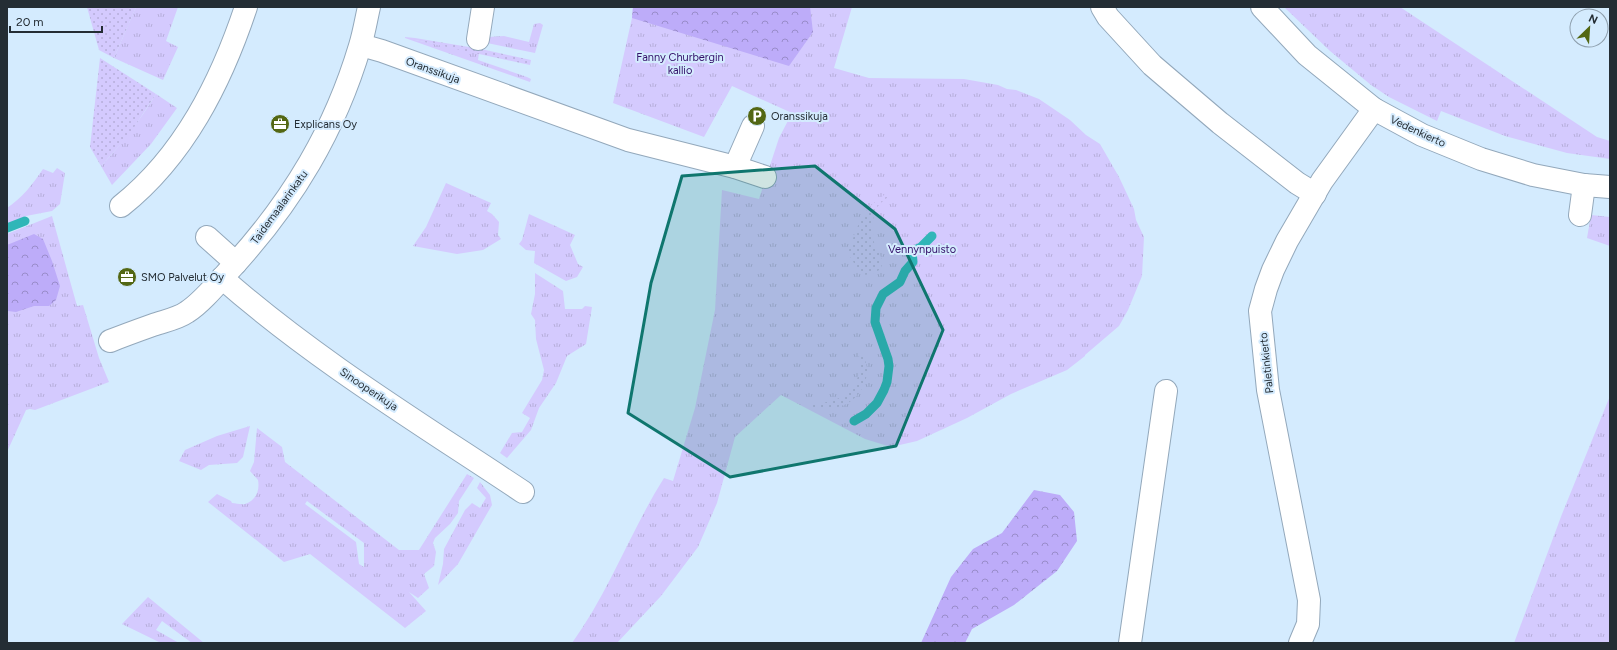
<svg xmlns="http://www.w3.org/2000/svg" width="1617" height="650" font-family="Figtree,sans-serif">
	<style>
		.grass { fill: url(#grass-tufts); fill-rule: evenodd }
		.forest { fill: url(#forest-crowns) }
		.garden { fill: url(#garden-dots) }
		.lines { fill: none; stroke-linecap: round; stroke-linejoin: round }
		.stream { stroke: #30b6b8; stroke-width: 9 }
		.minor-casing { stroke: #93a8bb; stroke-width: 24 }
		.minor { stroke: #fff; stroke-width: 22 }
		.marked { fill: #0f766e; fill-opacity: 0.2; stroke: #0f766e; stroke-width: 3; stroke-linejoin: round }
		.labels { text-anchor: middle; stroke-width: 4; stroke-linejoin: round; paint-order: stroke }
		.park-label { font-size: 11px; fill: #34116a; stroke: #d4ebfe }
		.street-label { font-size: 11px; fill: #242d34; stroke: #d4ebfe }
		.poi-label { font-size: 11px; fill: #242d34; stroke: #d4ebfe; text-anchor: start }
	</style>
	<defs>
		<pattern id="grass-tufts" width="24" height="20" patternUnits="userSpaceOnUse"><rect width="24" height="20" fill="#d4cafe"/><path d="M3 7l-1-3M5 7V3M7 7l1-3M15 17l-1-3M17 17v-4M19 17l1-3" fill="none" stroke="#b6aeda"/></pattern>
		<pattern id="forest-crowns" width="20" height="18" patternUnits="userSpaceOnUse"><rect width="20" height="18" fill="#bdacf9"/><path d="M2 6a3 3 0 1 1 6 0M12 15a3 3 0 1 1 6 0" fill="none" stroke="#998cca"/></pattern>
		<pattern id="garden-dots" width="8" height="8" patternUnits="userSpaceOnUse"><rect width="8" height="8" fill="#d4cafe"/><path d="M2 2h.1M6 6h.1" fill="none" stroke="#b6aeda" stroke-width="1.8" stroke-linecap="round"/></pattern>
	</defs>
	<rect width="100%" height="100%" fill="#d4ebfe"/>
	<g class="grass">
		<polygon points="136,7 178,7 166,41 178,47 163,80 114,58"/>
		<path d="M633,7h219l-18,61 35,10 95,1 34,6 9,4 9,1 23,9 31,21 16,15 14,9 19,33 15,32 2,11 8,17 -2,39 -14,34 -9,16 -34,29v1l-18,14 -56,24 -44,24 -50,23 -26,6 -26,-8 -84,-44 -46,42 -18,66 -19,44 -37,49 -44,47h-45c37,-51 58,-111 92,-165l9,3 22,-73 20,-98 7,-120 37,9 20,-61 13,-25 -60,-27 -28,51 -91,-34 19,-85z"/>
		<polygon points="1284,7 1400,7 1597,137 1610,141 1610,159 1567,153 1505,136 1441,111 1437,121 1389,97 1371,85 1330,51"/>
		<polygon points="540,23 543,25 535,53 487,43 488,37 504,36 529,42 534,24"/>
		<polygon points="405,37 415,38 415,40 479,53 478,60 527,77 531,79 530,82 405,38"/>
		<path d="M156,94l21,14 -26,36 -39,41 -11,-19c21,-22 39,-46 55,-72z"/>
		<path d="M57,168l8,5 -5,31 -8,7 -26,5 -19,8v-16c15,-10 26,-24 36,-39l10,4z"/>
		<polygon points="446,183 491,203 487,211 492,214 499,222 498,235 501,239 483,250 457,254 413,246 426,227"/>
		<polygon points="529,214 575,235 570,245 578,264 583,267 577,277 566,281 534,263 535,251 526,250 519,244 522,240"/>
		<polygon points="1591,215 1610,217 1610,246 1587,238"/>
		<polygon points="52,216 77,306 83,305 99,358 109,382 35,410 30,409 26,410 7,452 7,234"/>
		<polygon points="535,273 563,291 565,309 582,309 585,306 592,307 586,344 567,356 556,383 539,408 531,430 507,458 500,453 512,433 522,432 530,418 522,413 542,380 544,370 536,339 535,320 531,314 535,294"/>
		<polygon points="1610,396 1610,643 1514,643 1562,514"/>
		<polygon points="250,426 243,457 237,463 209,465 201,470 179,461 185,450 217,436"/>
		<path d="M257,428l25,19 3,15 114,88h20l48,-76 7,4 -15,23 -1,12 -8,11 -15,14 -2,5 3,9 -2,14 -10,8 5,14 -11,10 -9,-6 17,19 -21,17 -95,-74 -26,8 -76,-60 9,-8 14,7 1,2c4,0 9,2 13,1 11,-3 15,-14 13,-24l-8,-9 4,-9zM307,501l57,42v24l-5,-3 -3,-22 -51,-38z"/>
		<polygon points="480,482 490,495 492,505 458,564 438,585 443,564 444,549 465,510 472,503 480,508 486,498 477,488"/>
		<polygon points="148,597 204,643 192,643 162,621 156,630 179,643 161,643 122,624"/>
	</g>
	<g class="forest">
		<polygon points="633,7 810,7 813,32 789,66 632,18"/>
		<polygon points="34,234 43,239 52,261 60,286 56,300 49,306 34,306 16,312 8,311 7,245"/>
		<polygon points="1034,490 1060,495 1074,512 1077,541 1057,571 1014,605 972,629 965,643 921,643 951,577 973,549 1002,533"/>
	</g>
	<g class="garden">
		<polygon points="87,7 136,7 114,58 99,50"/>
		<polygon points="415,38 481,49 531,60 530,65 415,40"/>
		<polygon points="100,58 156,94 129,135 101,166 90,147"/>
		<path d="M886,193l2,4c-14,11 -15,15 -15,32 0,7 0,12 3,19 2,4 6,9 6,14 1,11 -13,13 -21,13l-13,-22c5,-15 10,-31 19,-43 5,-7 13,-11 19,-17z"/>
		<path d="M863,352c1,6 4,12 4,18 0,17 -12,33 -29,37 -9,2 -18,1 -28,1l1,-4c33,-2 52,-14 48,-50z"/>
	</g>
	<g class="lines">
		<g class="stream">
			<polyline points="7,228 25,221"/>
			<polyline points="854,421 866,414 877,403 884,390 887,382 889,366 888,359 875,322 876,308 883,294 900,282 905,271 913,262 912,251 921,247 932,236"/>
		</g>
		<defs>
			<g id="minor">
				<polyline points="1102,7 1108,17 1152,65 1220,123 1297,183 1315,194"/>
				<polyline points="1262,7 1307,55 1374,109 1422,135 1481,159 1533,175 1584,185 1610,187"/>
				<polyline points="478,39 483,7"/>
				<polyline points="361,45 382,51 628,140 735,167 765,177"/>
				<polyline points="735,167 753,126"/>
				<path d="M121,206c63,-50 100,-124 125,-199"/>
				<polyline points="1580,215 1584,185"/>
				<polyline points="207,237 236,263"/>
				<path d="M222,278c92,81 199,146 301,214"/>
				<path d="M110,341c15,-6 29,-11 43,-16 11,-4 24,-6 34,-13 16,-10 34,-33 47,-47 59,-65 101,-135 126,-219 4,-13 6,-26 9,-39"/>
				<polyline points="1130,643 1166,391"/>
				<polyline points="1300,643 1308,624 1309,600 1268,390 1260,311 1266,289 1273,270 1287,241 1322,181 1374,109"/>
			</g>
		</defs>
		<use href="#minor" class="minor-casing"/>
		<use href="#minor" class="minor"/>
	</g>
	<path class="marked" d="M815,166l80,63 48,101 -47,116 -166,31 -102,-64 23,-130 31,-107z"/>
	<defs>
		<symbol id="parking-disc" viewBox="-11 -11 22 22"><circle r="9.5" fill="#536714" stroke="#d4ebfe"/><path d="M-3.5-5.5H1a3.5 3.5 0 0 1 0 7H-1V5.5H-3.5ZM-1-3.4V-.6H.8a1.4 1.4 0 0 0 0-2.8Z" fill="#fff"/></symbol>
		<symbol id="office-disc" viewBox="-11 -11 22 22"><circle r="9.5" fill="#536714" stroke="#d4ebfe"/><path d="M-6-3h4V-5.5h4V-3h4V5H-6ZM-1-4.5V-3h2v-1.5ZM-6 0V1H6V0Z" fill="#fff"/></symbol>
	</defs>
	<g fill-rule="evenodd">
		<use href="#parking-disc" x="746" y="105" width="22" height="22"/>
		<use href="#office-disc" x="269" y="113" width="22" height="22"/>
		<use href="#office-disc" x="116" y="266" width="22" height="22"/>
	</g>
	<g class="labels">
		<g class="park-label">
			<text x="680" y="61">Fanny Churbergin<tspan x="680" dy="13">kallio</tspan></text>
			<text x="922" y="253">Vennynpuisto</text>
		</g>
		<g class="street-label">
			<text transform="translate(433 70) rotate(20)" y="4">Oranssikuja</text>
			<text transform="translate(1418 131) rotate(25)" y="4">Vedenkierto</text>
			<text transform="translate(279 207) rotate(-54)" y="4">Taidemaalarinkatu</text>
			<text transform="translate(1266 363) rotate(-96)" y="4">Paletinkierto</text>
			<text transform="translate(369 389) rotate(34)" y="4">Sinooperikuja</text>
		</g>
		<g class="poi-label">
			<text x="771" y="120">Oranssikuja</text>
			<text x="294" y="128">Explicans Oy</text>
			<text x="141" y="281">SMO Palvelut Oy</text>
		</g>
	</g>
	<rect width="1617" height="650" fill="none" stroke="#242d34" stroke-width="16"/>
	<g transform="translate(1589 28) rotate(25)"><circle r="19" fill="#d4ebfe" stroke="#8e9fad"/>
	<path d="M0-3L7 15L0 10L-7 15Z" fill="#536714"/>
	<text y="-6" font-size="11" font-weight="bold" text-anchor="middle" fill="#242d34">N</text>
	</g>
	<path d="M10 26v6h92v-6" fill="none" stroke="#242d34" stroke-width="2"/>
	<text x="16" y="26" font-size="12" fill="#242d34" stroke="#d4ebfe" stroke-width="3" paint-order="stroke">20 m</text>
</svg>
